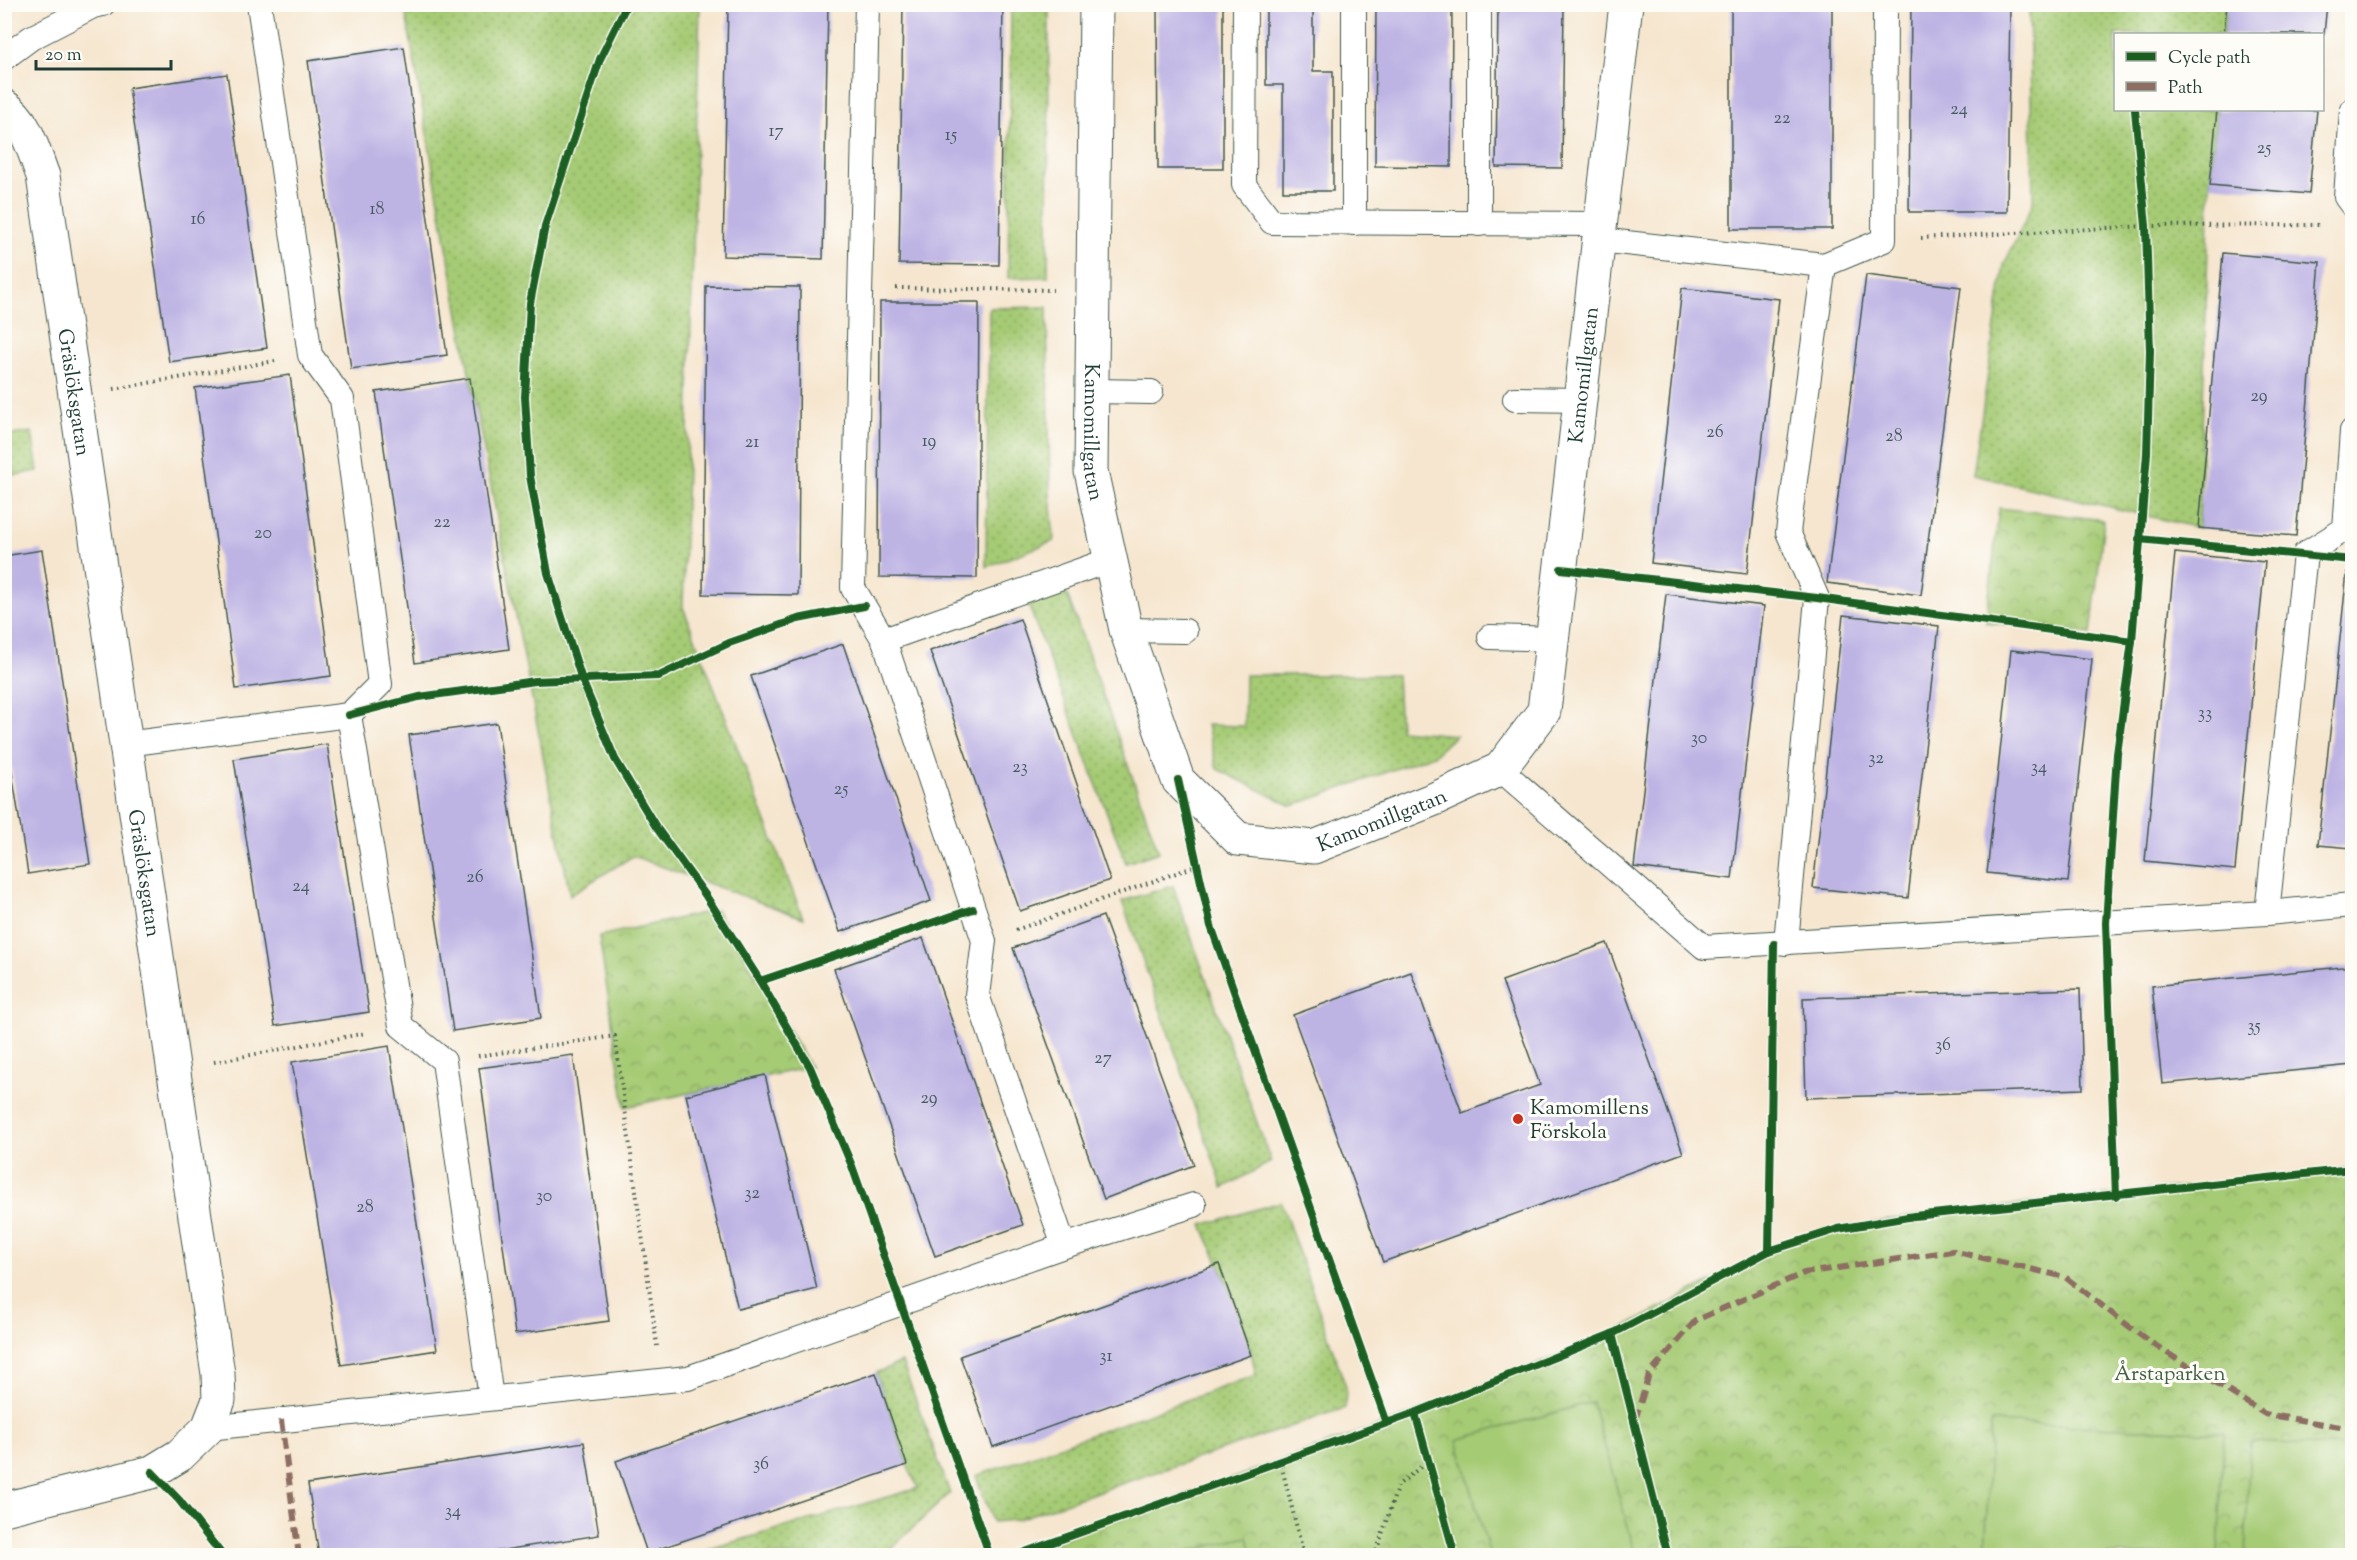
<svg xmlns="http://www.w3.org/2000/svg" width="2357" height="1560" font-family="'Sorts Mill Goudy',serif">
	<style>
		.grass { fill: url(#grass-dots); stroke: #628454; stroke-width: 1.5 }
		.park { fill: url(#park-crowns); stroke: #628454; stroke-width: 1.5 }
		.pitch { fill: #a6cb75; stroke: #628454; stroke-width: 1.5 }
		.building { fill: #bdb4e4 }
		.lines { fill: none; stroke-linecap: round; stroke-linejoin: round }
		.service-casing { stroke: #3f564b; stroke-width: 26 }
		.minor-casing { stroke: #3f564b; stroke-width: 35 }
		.path { stroke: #3f564b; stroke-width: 4; stroke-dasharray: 1.5 4.5; stroke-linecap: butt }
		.service { stroke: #fff; stroke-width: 24 }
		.minor { stroke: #fff; stroke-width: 33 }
		.quiet { stroke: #8d6e63; stroke-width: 6; stroke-dasharray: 12 6; stroke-linecap: butt }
		.cycleway-casing { stroke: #fdfcf7; stroke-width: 11 }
		.cycleway { stroke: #1b5e20; stroke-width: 8 }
		.poi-dot { fill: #c8321e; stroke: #fdfcf7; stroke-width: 2 }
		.labels { text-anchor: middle; stroke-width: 6; stroke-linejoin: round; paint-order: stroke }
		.number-label { font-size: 18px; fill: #465b60 }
		.street-label { font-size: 21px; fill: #1f3d34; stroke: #fdfcf7 }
		.poi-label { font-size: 21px; fill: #1f3d34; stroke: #fdfcf7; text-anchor: start }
		.park-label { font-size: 21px; fill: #416044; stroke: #fdfcf7 }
	</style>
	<defs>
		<pattern id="grass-dots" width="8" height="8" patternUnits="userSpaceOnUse" patternTransform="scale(1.5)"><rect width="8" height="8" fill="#a6cb75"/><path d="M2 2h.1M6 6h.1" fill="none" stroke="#87a661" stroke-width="1.8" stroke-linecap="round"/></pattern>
		<pattern id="park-crowns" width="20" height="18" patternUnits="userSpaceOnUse" patternTransform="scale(1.5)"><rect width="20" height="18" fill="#a6cb75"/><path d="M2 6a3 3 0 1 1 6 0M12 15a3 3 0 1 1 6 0" fill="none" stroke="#87a661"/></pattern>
	</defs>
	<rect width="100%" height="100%" fill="#fdfcf7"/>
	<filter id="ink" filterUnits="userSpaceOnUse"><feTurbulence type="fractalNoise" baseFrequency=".0167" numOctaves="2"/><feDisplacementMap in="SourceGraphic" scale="12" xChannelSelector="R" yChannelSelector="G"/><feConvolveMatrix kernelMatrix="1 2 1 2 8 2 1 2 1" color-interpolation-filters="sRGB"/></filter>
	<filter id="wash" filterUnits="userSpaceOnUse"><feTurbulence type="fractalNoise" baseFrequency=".008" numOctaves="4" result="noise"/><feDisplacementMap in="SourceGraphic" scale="24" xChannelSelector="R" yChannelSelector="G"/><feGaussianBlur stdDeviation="1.35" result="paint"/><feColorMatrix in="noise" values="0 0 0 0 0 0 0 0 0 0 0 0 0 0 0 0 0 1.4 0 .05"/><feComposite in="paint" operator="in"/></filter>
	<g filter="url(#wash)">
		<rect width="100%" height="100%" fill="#f6e6cf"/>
		<g class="grass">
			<polygon points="475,4 700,5 683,607 803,918 633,856 570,895 470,378 405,9"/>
			<polygon points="1011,5 1049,5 1048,277 1008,278"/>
			<polygon points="2029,5 2227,5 2224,34 2116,34 2116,110 2217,110 2210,185 2199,528 1973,475 2004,265 2033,203"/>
			<polygon points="1047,307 1050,493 1054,541 986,567 989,308"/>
			<polygon points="32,432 38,471 5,477 5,436"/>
			<polygon points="1066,591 1159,852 1126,863 1028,604"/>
			<polygon points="1245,675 1397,675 1400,730 1456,735 1434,755 1292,806 1217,769 1207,725 1244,726"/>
			<polygon points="1173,886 1271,1162 1223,1188 1122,901"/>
			<path d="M1281,1202l65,185 -1,21 -330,112 -22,2 -17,-46 280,-101c-9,-49 -34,-104 -54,-150z"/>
			<polygon points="902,1362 950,1493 884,1555 686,1556 918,1488 907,1465 876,1373"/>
		</g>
		<g class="park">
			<polygon points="1999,508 2104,520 2091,634 1986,622"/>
			<polygon points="716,910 760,981 810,1067 625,1107 599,936"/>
			<polygon points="2352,1169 2352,1555 1014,1556 1415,1413 1612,1334 1769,1251 1838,1229 1914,1216"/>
		</g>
		<g class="pitch">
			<polygon points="1592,1402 1636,1555 1490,1555 1457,1440"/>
			<polygon points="1991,1422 2224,1433 2218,1555 1985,1555"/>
			<polygon points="2250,1442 2352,1446 2352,1555 2245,1555"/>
			<polygon points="1248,1537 1252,1555 1171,1555"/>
		</g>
		<g id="blocks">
			<g class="building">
				<polygon points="728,4 828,4 823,259 723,256"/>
				<polygon points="903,4 1003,4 999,265 899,264"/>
				<polygon points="1157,4 1223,4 1223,169 1158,169"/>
				<polygon points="1266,4 1313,4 1313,71 1333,71 1333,191 1283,191 1283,85 1266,85"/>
				<polygon points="1376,4 1452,4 1451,167 1375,166"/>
				<polygon points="1498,4 1564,4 1562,168 1496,167"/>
				<rect x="1731" y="4" width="101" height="225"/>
				<polygon points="1911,4 2010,4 2007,212 1909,212"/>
				<polygon points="2227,4 2327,4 2324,34 2224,34"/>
				<polygon points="404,47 447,355 351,369 308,61"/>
				<polygon points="227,74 267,348 169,362 129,88"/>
				<polygon points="2217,110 2317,110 2309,194 2210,185"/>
				<polygon points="2223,253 2320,262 2296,536 2199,528"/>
				<polygon points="1866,275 1961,287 1921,595 1827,583"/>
				<polygon points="706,286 800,287 798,595 703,594"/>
				<polygon points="1682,288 1779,299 1747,574 1651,563"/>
				<polygon points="880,302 979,302 977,578 879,577"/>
				<polygon points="290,375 331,676 236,689 195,388"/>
				<polygon points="470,378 509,649 415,663 376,392"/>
				<polygon points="42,550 90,864 28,874 4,722 4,556"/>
				<polygon points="2175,553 2265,562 2235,870 2145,861"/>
				<polygon points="2347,572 2352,572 2352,848 2318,845"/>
				<polygon points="1666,594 1764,606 1732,879 1634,867"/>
				<polygon points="1843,615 1939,626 1908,898 1813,888"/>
				<polygon points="1020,619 1110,880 1020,911 930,651"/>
				<polygon points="843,644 931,901 840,932 751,676"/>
				<polygon points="2011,650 2092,659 2068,882 1987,873"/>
				<polygon points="497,723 541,1018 453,1031 409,735"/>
				<polygon points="327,744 369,1012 275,1026 234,759"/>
				<polygon points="1103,916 1194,1165 1104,1199 1013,948"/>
				<polygon points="923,938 1023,1225 935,1256 834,969"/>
				<polygon points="1607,943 1683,1153 1383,1262 1293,1015 1411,972 1462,1113 1540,1085 1502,981"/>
				<polygon points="2352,966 2352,1065 2162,1084 2152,986"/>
				<polygon points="2080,989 2083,1089 1806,1098 1803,998"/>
				<polygon points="389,1046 437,1350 341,1365 292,1062"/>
				<polygon points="573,1055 609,1321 515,1334 479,1068"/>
				<polygon points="765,1075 817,1289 738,1309 686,1095"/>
				<polygon points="1219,1264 1251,1355 993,1447 960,1356"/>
				<polygon points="876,1373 907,1465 647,1553 616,1461"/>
				<polygon points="584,1442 599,1535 466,1556 319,1556 308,1484"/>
			</g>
		</g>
	</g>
	<g filter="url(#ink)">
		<use href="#blocks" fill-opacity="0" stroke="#3f564b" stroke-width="1.5"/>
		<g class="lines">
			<defs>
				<g id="service">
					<polyline points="259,4 310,355 342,399 380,684 349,715 401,1026 444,1061 491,1398"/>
					<polyline points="867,4 853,588 884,640 984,941 977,995 1064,1246"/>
					<polyline points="1245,4 1244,185 1272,222 1601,224"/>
					<polyline points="1354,4 1354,223"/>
					<polyline points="1479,4 1479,224"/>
					<polyline points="4,58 31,38 93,6 103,4"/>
					<polyline points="2352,110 2346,197 2352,205"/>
					<polyline points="1599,240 1824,265"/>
					<polyline points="1092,391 1151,392"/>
					<polyline points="1515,399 1581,400"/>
					<polyline points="1126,630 1185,631"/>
					<polyline points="1490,637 1553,639"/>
					<polyline points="884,640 1110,560"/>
					<polyline points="126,744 349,715"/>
					<polyline points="1500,769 1704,947 2267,913 2352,905"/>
					<polyline points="2267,913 2305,554 2345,529 2352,431"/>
					<polyline points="1786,943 1817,598 1788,532 1824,265 1884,240 1885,4"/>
					<polyline points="208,1428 688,1378 1064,1246 1194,1205"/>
				</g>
				<g id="minor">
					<path id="s1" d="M1096,4l-5,467 35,159 52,150 60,59 76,8 123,-49 63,-29 44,-58 82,-707"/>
					<path id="s2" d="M4,106c23,15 30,47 39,70l175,1198 1,26 -11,28 -28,27 -28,17 -148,37"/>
				</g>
			</defs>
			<use href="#service" class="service-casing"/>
			<use href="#minor" class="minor-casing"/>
			<g class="path">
				<polyline points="1921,238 2146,226 2321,225"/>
				<polyline points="896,288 1053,290"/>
				<polyline points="114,389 275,361"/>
				<polyline points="1016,930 1196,866"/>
				<polyline points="478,1056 615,1036 657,1346"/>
				<polyline points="214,1062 366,1033"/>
				<polyline points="1280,1460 1304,1556"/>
				<polyline points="1375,1556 1398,1485 1428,1461"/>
			</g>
			<use href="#service" class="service"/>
			<use href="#minor" class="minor"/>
			<g class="quiet">
				<polyline points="281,1420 299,1556"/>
				<polyline points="1635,1420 1649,1375 1696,1320 1804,1273 1953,1251 2065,1277 2148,1341 2265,1414 2352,1429"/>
			</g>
			<defs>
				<g id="cycleway">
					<polyline points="627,4 600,59 545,226 530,303 525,397 530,476 548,573 582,680 615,759 656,827 706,896 760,981 810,1067 852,1166 990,1556"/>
					<polyline points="2139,539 2352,560"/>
					<polyline points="1561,569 1817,598 2132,641"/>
					<polyline points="349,715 419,697 535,681 659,676 729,643 798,619 864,606"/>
					<polyline points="1178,780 1211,926 1387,1423"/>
					<polyline points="760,981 973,909"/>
					<polyline points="2116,1196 2106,923 2117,754 2132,641 2147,453 2150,351 2146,226 2135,110"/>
					<polyline points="1769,1251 1774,944"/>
					<polyline points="1612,1334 1668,1556"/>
					<polyline points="1415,1413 1455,1556"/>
					<polyline points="152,1472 179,1500 223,1556"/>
					<polyline points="1014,1556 1415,1413 1612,1334 1769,1251 1838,1229 1914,1216 2352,1169"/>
				</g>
			</defs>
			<use href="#cycleway" class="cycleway-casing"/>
			<use href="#cycleway" class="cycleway"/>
		</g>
	</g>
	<circle class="poi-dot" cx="1518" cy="1119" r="6"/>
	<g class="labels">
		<g class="number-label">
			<text x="1959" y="114">24</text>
			<text x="1782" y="123">22</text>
			<text x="776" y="136">17</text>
			<text x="951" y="140">15</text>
			<text x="2264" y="153">25</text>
			<text x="377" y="214">18</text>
			<text x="198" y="224">16</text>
			<text x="2259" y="401">29</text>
			<text x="1715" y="437">26</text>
			<text x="1894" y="441">28</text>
			<text x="929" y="446">19</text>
			<text x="752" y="447">21</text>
			<text x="442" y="527">22</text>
			<text x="263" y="538">20</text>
			<text x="2205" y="718">33</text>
			<text x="1699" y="743">30</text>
			<text x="1876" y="763">32</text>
			<text x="1020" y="772">23</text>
			<text x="2039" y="772">34</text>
			<text x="841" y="794">25</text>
			<text x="475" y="882">26</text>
			<text x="301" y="891">24</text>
			<text x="2254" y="1031">35</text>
			<text x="1943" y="1050">36</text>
			<text x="1103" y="1063">27</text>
			<text x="929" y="1103">29</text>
			<text x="752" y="1198">32</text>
			<text x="544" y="1201">30</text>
			<text x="365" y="1212">28</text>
			<text x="1106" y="1361">31</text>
			<text x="761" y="1469">36</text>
			<text x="453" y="1516">34</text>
		</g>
		<g class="street-label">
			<text dy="7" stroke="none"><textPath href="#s1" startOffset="1562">Kamomillgatan</textPath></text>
			<text dy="7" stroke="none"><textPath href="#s2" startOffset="300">Gräslöksgatan</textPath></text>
			<text dy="7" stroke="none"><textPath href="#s1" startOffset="428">Kamomillgatan</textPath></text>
			<text dy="7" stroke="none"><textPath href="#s1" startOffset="1022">Kamomillgatan</textPath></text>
			<text dy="7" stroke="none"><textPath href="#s2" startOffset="786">Gräslöksgatan</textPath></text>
		</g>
		<g class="poi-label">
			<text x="1530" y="1114">Kamomillens<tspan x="1530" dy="24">Förskola</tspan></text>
		</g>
		<g class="park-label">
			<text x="2170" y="1380">Årstaparken</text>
		</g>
	</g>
	<rect width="2357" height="1560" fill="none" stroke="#fdfcf7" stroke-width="24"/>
	<rect x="2114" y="33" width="210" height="78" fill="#fdfcf7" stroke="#a4b0a9" stroke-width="1.5"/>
	<rect x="2126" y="52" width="30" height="9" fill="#1b5e20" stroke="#a4b0a9" stroke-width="1.5"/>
	<text x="2168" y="63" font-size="18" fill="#1f3d34">Cycle path</text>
	<rect x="2126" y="82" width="30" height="9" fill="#8d6e63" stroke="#a4b0a9" stroke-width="1.5"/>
	<text x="2168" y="93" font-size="18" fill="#1f3d34">Path</text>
	<path d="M36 60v9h135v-9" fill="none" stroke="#1f3d34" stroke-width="3"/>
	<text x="45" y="60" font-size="18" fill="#1f3d34" stroke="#fdfcf7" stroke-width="4.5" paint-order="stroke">20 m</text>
</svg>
